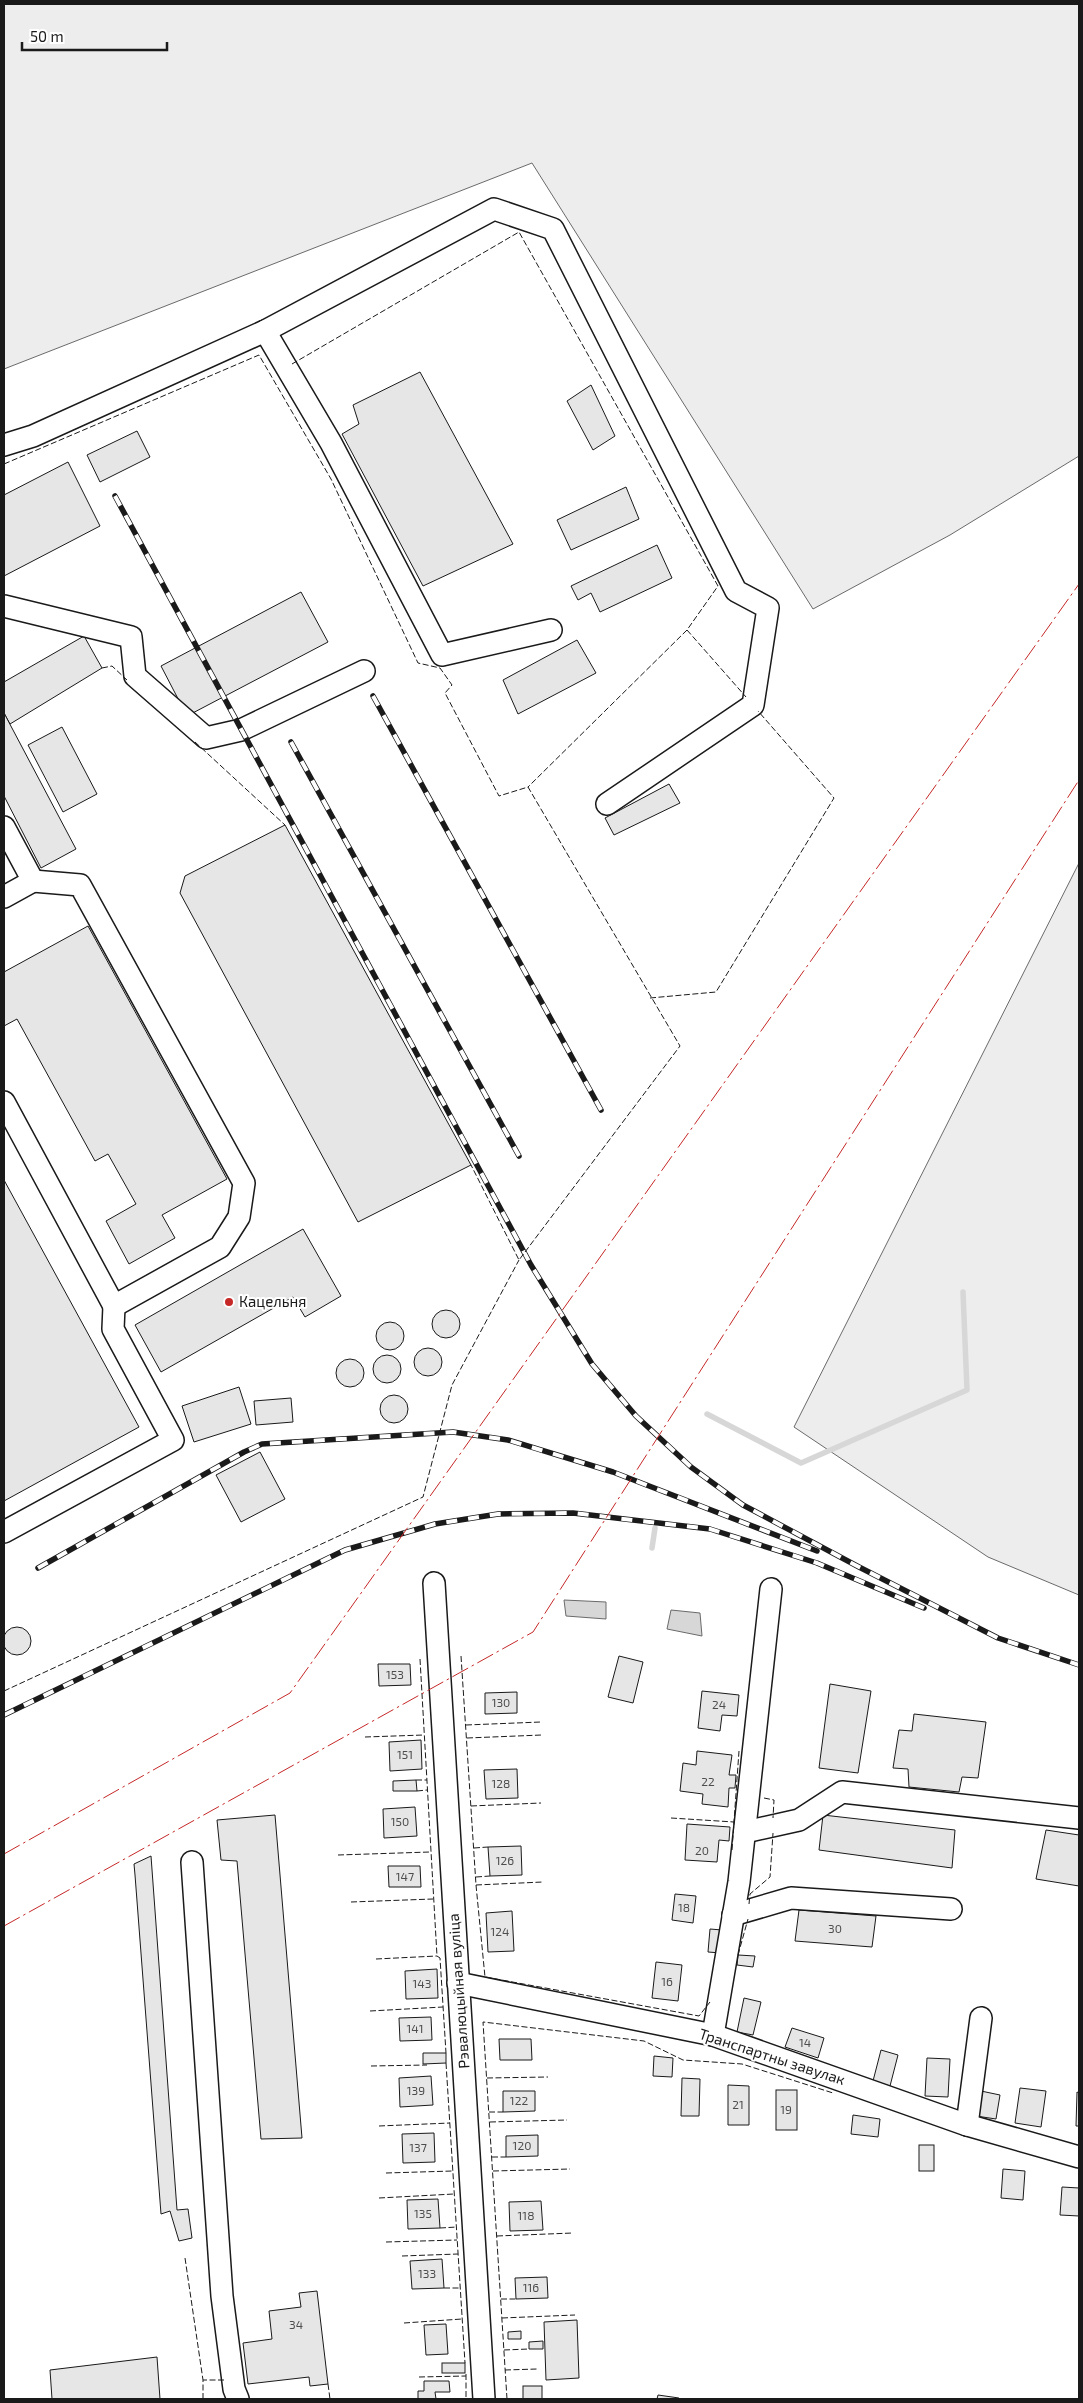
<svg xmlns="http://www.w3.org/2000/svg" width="1083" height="2403" font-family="'Exo 2',sans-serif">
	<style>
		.built { fill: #ededed; stroke: #6a6a6a }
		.water { fill: #d7d7d7; stroke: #6a6a6a }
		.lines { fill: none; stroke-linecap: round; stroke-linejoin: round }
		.stream { stroke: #d7d7d7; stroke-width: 5.5 }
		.building { fill: #e6e6e6; stroke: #1a1a1a }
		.minor-casing { stroke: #1a1a1a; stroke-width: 24 }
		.minor { stroke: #fff; stroke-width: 21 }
		.rail-casing { stroke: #1a1a1a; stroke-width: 5.5 }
		.rail { stroke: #fff; stroke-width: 4; stroke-dasharray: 11; stroke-linecap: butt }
		.fence { stroke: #1a1a1a; stroke-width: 1; stroke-dasharray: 6 2.5; stroke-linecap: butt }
		.power { stroke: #c62828; stroke-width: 1; stroke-dasharray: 18 4 2.5 4; stroke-linecap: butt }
		.poi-dot { fill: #c62828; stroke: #fff; stroke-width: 2 }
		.labels { text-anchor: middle; stroke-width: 4; stroke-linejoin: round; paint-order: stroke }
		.number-label { font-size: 12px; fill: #4d4d4d }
		.poi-label { font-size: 15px; fill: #1a1a1a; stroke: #fff; text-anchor: start }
		.street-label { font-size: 15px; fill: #1a1a1a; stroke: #fff }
	</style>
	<rect width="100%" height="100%" fill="#fff"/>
	<g class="built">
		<polygon points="4,4 1079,4 1079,456 950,535 813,609 532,163 4,369"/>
		<polygon points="1079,863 1079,1595 988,1557 794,1427"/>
	</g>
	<g class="water">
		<polygon points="564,1600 606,1602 606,1619 566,1616"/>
		<polygon points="671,1610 700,1613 702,1636 667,1629"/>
	</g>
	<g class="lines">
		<g class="stream">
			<polyline points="707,1414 801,1463 967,1390 963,1292"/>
			<polyline points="652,1548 655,1528"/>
		</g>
	</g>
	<g class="building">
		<polygon points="420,372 513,544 423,586 342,434 359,424 353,405"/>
		<polygon points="591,385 615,436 593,450 567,401"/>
		<polygon points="137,431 150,457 100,482 87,455"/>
		<polygon points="68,462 100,526 4,576 4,495"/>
		<polygon points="626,487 639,519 571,550 557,520"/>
		<polygon points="657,545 672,578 600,612 591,593 578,600 571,586"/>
		<polygon points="301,592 328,642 187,716 161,666"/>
		<polygon points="84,636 102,668 10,724 4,713 4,682"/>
		<polygon points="577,640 596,673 518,714 503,680"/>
		<polygon points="4,713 76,849 41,868 4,796"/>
		<polygon points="62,727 97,794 63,812 28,745"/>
		<polygon points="669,784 680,803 614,835 605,818"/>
		<polygon points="285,825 471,1165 358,1222 180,893 185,876"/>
		<polygon points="88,926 227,1179 162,1215 175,1238 129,1264 106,1221 136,1204 108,1154 95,1161 17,1019 4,1026 4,972"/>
		<polygon points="4,1180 139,1427 4,1501"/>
		<polygon points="303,1229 341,1296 305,1317 293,1297 161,1372 135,1325"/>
		<circle cx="446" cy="1324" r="14"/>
		<circle cx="390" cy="1336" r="14"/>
		<circle cx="428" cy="1362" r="14"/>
		<circle cx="387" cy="1369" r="14"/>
		<circle cx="350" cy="1373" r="14"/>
		<polygon points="239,1387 251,1424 194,1442 182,1406"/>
		<circle cx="394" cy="1409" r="14"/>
		<polygon points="291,1398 293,1422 256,1425 254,1401"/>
		<polygon points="260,1452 285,1499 241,1522 216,1475"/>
		<circle cx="17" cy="1641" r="14"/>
		<polygon points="619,1656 643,1662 633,1703 608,1697"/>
		<polygon points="378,1664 410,1664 411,1685 379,1686"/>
		<polygon points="830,1684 871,1691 858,1773 819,1768"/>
		<polygon points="702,1691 739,1695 737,1716 722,1715 720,1731 698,1728"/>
		<polygon points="517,1692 517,1713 485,1714 485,1693"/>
		<polygon points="914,1714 986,1722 978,1778 962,1777 959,1792 909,1787 908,1769 893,1768 899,1730 912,1731"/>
		<polygon points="421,1740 422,1769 390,1771 389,1742"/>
		<polygon points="697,1751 732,1755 729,1775 736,1775 735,1788 729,1788 728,1807 702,1804 703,1794 680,1791 683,1763 696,1765"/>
		<polygon points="517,1769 518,1798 486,1799 484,1770"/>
		<polygon points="416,1780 417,1791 393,1791 393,1781"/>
		<polygon points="415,1807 417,1836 384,1838 383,1809"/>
		<polygon points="275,1815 302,2138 261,2139 237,1861 221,1860 217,1820"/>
		<polygon points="823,1815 955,1830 952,1868 819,1850"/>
		<polygon points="687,1824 730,1827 729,1841 719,1840 717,1862 685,1860"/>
		<polygon points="1046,1830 1079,1835 1079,1886 1036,1879"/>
		<polygon points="521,1846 522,1875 490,1876 488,1847"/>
		<polygon points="151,1856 177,2210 188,2209 192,2238 179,2241 170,2211 161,2214 135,1875 134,1864"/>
		<polygon points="388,1866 420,1866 421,1887 389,1887"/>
		<polygon points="675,1894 696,1896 693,1923 672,1920"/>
		<polygon points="799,1910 876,1916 872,1947 795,1941"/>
		<polygon points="512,1911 514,1951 488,1952 486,1913"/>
		<polygon points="710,1929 722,1930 721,1953 708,1952"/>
		<polygon points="738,1955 755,1956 753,1967 737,1965"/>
		<polygon points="656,1962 682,1965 678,2001 652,1998"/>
		<polygon points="437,1969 438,1998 406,1999 405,1971"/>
		<polygon points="744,1998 761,2002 753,2035 737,2032"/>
		<polygon points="431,2017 432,2040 400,2041 399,2018"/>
		<polygon points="792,2028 824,2038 818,2058 785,2047"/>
		<polygon points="499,2039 531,2039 532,2060 500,2060"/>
		<polygon points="881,2050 898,2055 890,2086 873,2081"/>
		<polygon points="423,2053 446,2053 446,2063 423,2064"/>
		<polygon points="654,2056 673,2058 672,2077 653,2076"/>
		<polygon points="927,2058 950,2059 948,2097 925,2096"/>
		<polygon points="431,2076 433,2105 400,2107 399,2078"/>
		<polygon points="682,2078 700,2079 699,2116 681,2116"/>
		<polygon points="728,2085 749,2086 749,2125 728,2125"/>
		<polygon points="1020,2088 1046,2091 1041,2127 1015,2123"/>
		<rect x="776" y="2090" width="21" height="40"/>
		<polygon points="503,2091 535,2091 535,2111 503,2112"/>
		<polygon points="981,2091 1000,2095 996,2119 976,2116"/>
		<polygon points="1077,2092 1079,2093 1079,2126 1076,2126"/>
		<polygon points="853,2115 880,2119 878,2137 851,2134"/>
		<polygon points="434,2133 435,2162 403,2163 402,2134"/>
		<polygon points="538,2135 538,2156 506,2157 506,2136"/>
		<rect x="919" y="2145" width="15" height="26"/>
		<polygon points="1003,2169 1025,2171 1023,2200 1001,2198"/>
		<polygon points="1062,2187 1079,2188 1079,2216 1060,2215"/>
		<polygon points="438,2199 440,2228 408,2229 407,2200"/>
		<polygon points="541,2201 543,2230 510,2231 509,2202"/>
		<polygon points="442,2259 444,2288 412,2289 410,2261"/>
		<polygon points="547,2277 548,2298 516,2299 515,2278"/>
		<polygon points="317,2291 328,2384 310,2386 309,2377 248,2384 243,2343 272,2339 269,2311 301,2307 299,2293"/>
		<polygon points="577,2320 579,2378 546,2380 544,2322"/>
		<polygon points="446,2324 448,2354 426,2355 424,2325"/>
		<polygon points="521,2331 521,2339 508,2339 508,2332"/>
		<polygon points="543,2341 543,2349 529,2349 529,2342"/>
		<polygon points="157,2357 160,2399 52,2399 50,2370"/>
		<rect x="442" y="2363" width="23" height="10"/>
		<polygon points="424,2381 449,2381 450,2392 435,2392 436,2399 418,2399 418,2391 424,2391"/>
		<rect x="523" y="2386" width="19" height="13"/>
		<polygon points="658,2395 679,2398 679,2399 657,2399"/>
	</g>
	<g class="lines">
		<defs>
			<g id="minor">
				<polyline points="265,331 331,443 442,655 551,630"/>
				<polyline points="4,445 33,436 265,331 494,209 553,229 736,591 768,608 753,705 607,804"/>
				<polyline points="4,606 131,637 135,676 206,738 241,730 364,671"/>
				<polyline points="4,827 33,881 4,897"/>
				<polyline points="4,1102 114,1306 220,1247 239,1217 244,1183 80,885 33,881"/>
				<polyline points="4,1532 173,1440 113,1329 114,1306"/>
				<polyline points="434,1583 484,2399"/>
				<polyline points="745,1832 799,1820 842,1792 1079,1818"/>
				<polyline points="192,1862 222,2296 234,2389 238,2399"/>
				<polyline points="733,1915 791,1898 951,1909"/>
				<polyline points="458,1983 713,2035 967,2125 1079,2157"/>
				<polyline points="713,2035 739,1882 771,1589"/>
				<polyline points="967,2125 981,2018"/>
			</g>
		</defs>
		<use href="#minor" class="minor-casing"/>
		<use href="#minor" class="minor"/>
		<defs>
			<g id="rail">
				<polyline points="115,496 531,1265 592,1364 636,1416 691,1467 743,1505 859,1567 998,1638 1079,1665"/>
				<polyline points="373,696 601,1110"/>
				<polyline points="291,742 519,1156"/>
				<polyline points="38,1568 244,1452 262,1444 453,1432 508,1440 613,1472 817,1551"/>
				<polyline points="4,1715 345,1550 435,1524 498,1514 573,1513 710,1529 817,1563 924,1608"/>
			</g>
		</defs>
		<use href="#rail" class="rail-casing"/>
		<use href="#rail" class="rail"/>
		<g class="fence">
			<polyline points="292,364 519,232 718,586 687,630 528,787"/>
			<polyline points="4,464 259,355 331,479 418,663 440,668 452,685 445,693 499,796 528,787 680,1046 519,1260 471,1165"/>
			<polyline points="687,630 746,697"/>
			<polyline points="102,668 112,666 127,680"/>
			<polyline points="195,742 285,825"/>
			<polyline points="650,998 716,992 834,798 758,711"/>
			<polyline points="461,1656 476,1885 485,1977 699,2016 710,2002"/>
			<polyline points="420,1659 437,1956 440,1958 446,2053"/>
			<polyline points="4,1691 423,1497 452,1385 519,1260"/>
			<polyline points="466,1725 541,1722"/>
			<polyline points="365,1737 424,1735"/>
			<polyline points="467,1738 542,1735"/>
			<polyline points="416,1780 427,1780"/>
			<polyline points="417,1791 427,1790"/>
			<polyline points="764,1798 774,1800 773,1818"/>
			<polyline points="471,1806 541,1803"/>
			<polyline points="671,1818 734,1822"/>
			<polyline points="474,1848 488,1847"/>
			<polyline points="732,1850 739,1751"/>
			<polyline points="338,1855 430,1852"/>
			<polyline points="476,1877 490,1876"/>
			<polyline points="476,1885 543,1882"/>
			<polyline points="351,1902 433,1899"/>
			<polyline points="749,1904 750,1894 770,1877 773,1833"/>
			<polyline points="738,1955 748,1919"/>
			<polyline points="376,1959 437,1956"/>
			<polyline points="370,2011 443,2007"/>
			<polyline points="446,2063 465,2363"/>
			<polyline points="371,2066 427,2065"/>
			<polyline points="487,2078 548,2077"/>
			<polyline points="489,2112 503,2112"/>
			<polyline points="490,2122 567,2120"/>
			<polyline points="379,2126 450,2123"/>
			<polyline points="492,2157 506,2157"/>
			<polyline points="493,2171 570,2169"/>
			<polyline points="386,2173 453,2171"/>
			<polyline points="379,2198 454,2194"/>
			<polyline points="440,2228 457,2227"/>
			<polyline points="497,2236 573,2233"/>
			<polyline points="386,2242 457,2240"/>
			<polyline points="402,2256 458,2254"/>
			<polyline points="185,2258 203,2380"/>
			<polyline points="444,2288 460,2288"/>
			<polyline points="501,2299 516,2299"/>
			<polyline points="502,2318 575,2315"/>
			<polyline points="404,2323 462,2319"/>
			<polyline points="504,2350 529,2349"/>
			<polyline points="505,2370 537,2369"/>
			<polyline points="466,2374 466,2399"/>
			<polyline points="419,2377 466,2376"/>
			<polyline points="328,2384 330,2399"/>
			<polyline points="203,2399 203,2380 226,2380"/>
			<polyline points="507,2399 483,2022 644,2041 683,2060 742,2064 833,2093"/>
		</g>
		<g class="power">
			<polyline points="4,1854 290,1693 1079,584"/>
			<polyline points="4,1926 533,1632 1079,780"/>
		</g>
	</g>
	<circle class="poi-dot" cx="229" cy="1302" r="5"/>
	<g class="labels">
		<g class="number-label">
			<text x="395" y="1679">153</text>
			<text x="501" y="1707">130</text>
			<text x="719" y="1709">24</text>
			<text x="405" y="1759">151</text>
			<text x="708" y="1786">22</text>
			<text x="501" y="1788">128</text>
			<text x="400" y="1826">150</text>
			<text x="702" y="1855">20</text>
			<text x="505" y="1865">126</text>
			<text x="405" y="1881">147</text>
			<text x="684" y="1912">18</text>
			<text x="835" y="1933">30</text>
			<text x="500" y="1936">124</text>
			<text x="667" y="1986">16</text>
			<text x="422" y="1988">143</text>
			<text x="415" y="2033">141</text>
			<text x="805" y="2047">14</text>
			<text x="416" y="2095">139</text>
			<text x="519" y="2105">122</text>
			<text x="738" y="2109">21</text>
			<text x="786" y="2114">19</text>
			<text x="522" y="2150">120</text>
			<text x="418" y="2152">137</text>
			<text x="423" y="2218">135</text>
			<text x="526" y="2220">118</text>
			<text x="427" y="2278">133</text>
			<text x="531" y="2292">116</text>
			<text x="296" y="2329">34</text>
		</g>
		<g class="poi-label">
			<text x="239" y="1307">Кацельня</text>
		</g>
		<g class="street-label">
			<text transform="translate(459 1991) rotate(-94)" y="5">Рэвалюцыйная вуліца</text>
			<text transform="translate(772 2057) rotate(18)" y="5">Транспартны завулак</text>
		</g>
	</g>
	<rect width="1083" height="2403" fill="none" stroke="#1a1a1a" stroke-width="10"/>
	<path d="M22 42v8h145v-8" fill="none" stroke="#1a1a1a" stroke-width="2.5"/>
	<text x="30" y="42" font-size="15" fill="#1a1a1a" stroke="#ffffff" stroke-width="4" paint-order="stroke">50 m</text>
</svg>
